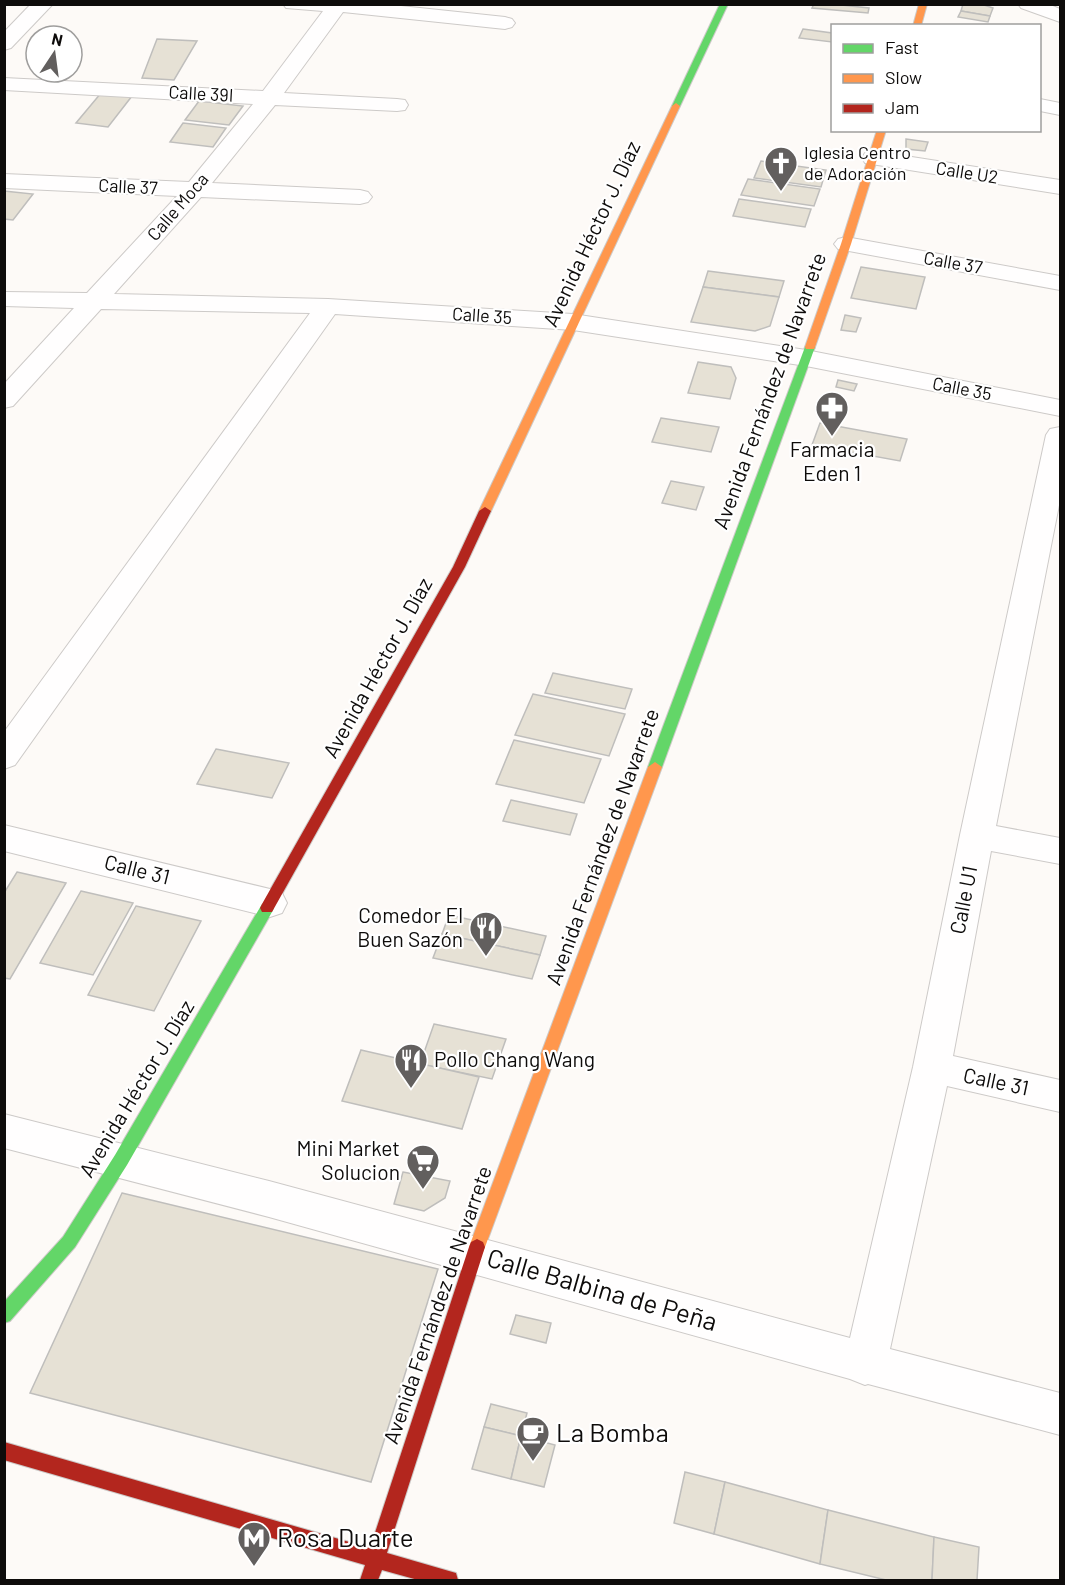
<svg xmlns="http://www.w3.org/2000/svg" width="1065" height="1585" font-family="Barlow,sans-serif">
	<style>
		.building { fill: #e6e1d5; stroke: #bfbebc; stroke-width: 1.5 }
		.lines { fill: none; stroke-linecap: round; stroke-linejoin: round }
		.street-casing { stroke: #cdcac8; stroke-width: 2 }
		.fast-casing { stroke: #cdcac8; stroke-width: 2 }
		.slow-casing { stroke: #cdcac8; stroke-width: 2 }
		.jam-casing { stroke: #cdcac8; stroke-width: 2 }
		.street { fill: #fffefe; fill-rule: evenodd }
		.fast { fill: #63d668; fill-rule: evenodd }
		.slow { fill: #ff974d; fill-rule: evenodd }
		.jam { fill: #b3261e; fill-rule: evenodd }
		.labels { text-anchor: middle; stroke-width: 4.5; stroke-linejoin: round; paint-order: stroke }
		.far-street-label { font-size: 18px; fill: #0e0c0b; stroke: #fff }
		.far-poi-label { font-size: 18px; fill: #0e0c0b; stroke: #fff; text-anchor: start }
		.street-label { font-size: 21px; fill: #0e0c0b; stroke: #fff }
		.poi-label { font-size: 21px; fill: #0e0c0b; stroke: #fff; text-anchor: end }
		.near-street-label { font-size: 26px; fill: #0e0c0b; stroke: #fff }
		.near-poi-label { font-size: 26px; fill: #0e0c0b; stroke: #fff; text-anchor: start }
	</style>
	<rect width="100%" height="100%" fill="#fdfaf7"/>
	<g class="building">
		<polygon points="814,4 832,4 869,8 868,13 812,8"/>
		<polygon points="963,4 981,4 993,8 990,16 961,11"/>
		<polygon points="961,11 990,16 988,22 958,17"/>
		<polygon points="803,29 832,33 832,42 799,38"/>
		<polygon points="157,39 197,41 174,80 142,78"/>
		<polygon points="101,93 132,96 108,127 76,123"/>
		<polygon points="199,101 243,106 229,125 185,120"/>
		<polygon points="183,123 226,128 213,147 170,142"/>
		<polygon points="906,139 928,142 925,151 906,149"/>
		<polygon points="761,161 826,170 821,187 754,178"/>
		<polygon points="748,179 820,189 814,206 741,195"/>
		<polygon points="4,191 33,194 13,220 4,219"/>
		<polygon points="739,199 811,209 805,227 733,216"/>
		<polygon points="861,267 925,277 916,309 851,298"/>
		<polygon points="708,271 784,281 779,297 703,287"/>
		<polygon points="703,287 779,297 770,326 755,331 691,322"/>
		<polygon points="845,315 861,318 856,332 841,330"/>
		<polygon points="698,362 731,367 736,378 730,399 688,393"/>
		<polygon points="838,380 857,384 854,391 836,387"/>
		<polygon points="661,418 719,427 711,452 652,442"/>
		<polygon points="820,423 907,439 900,461 812,445"/>
		<polygon points="671,481 704,487 696,510 662,503"/>
		<polygon points="553,673 632,689 625,709 545,693"/>
		<polygon points="533,694 625,714 609,756 515,735"/>
		<polygon points="514,740 601,759 584,803 496,784"/>
		<polygon points="216,749 289,763 272,798 197,784"/>
		<polygon points="511,800 577,814 570,835 503,821"/>
		<polygon points="17,872 66,883 10,979 4,978 4,893"/>
		<polygon points="81,891 133,903 93,975 40,963"/>
		<polygon points="136,906 201,921 154,1011 88,995"/>
		<polygon points="449,915 546,936 540,955 442,934"/>
		<polygon points="442,934 540,955 532,979 433,958"/>
		<polygon points="434,1024 506,1039 492,1079 420,1064"/>
		<polygon points="361,1050 479,1077 462,1129 342,1101"/>
		<polygon points="403,1172 450,1181 445,1198 424,1211 394,1204"/>
		<polygon points="122,1193 438,1269 371,1482 30,1393"/>
		<polygon points="516,1315 551,1323 546,1343 510,1334"/>
		<polygon points="491,1404 527,1413 521,1436 484,1427"/>
		<polygon points="484,1427 521,1436 511,1479 472,1469"/>
		<polygon points="521,1436 555,1445 544,1487 511,1479"/>
		<polygon points="685,1472 725,1482 714,1534 674,1523"/>
		<polygon points="725,1482 828,1510 820,1564 714,1534"/>
		<polygon points="828,1510 934,1537 932,1580 886,1580 820,1564"/>
		<polygon points="934,1537 979,1547 977,1580 932,1580"/>
	</g>
	<g class="lines">
		<defs>
			<g id="street">
				<polygon points="31,4 53,4 11,48 4,50 4,32"/>
				<polygon points="283,4 382,4 505,17 512,19 515,23 512,27 505,29 343,12 284,93 397,99 405,100 408,105 405,110 397,111 275,105 212,183 360,190 368,192 372,197 368,202 360,204 201,197 114,294 328,299 573,314 806,350 1060,400 1060,416 806,366 573,330 335,314 15,765 4,769 4,732 310,313 101,309 13,406 4,408 4,384 74,308 4,306 4,292 87,293 177,196 4,188 4,174 189,182 253,104 4,90 4,78 263,91 323,11 286,8"/>
				<polygon points="1018,4 1048,4 1060,9 1060,22 1021,8"/>
				<polygon points="1040,99 1060,103 1060,115 1040,111"/>
				<polygon points="873,151 1060,180 1060,194 865,163 862,158 865,153"/>
				<polygon points="846,237 1060,276 1060,290 838,249 834,244 838,239"/>
				<polygon points="1060,427 1060,500 996,826 1060,838 1060,864 991,851 953,1056 1060,1080 1060,1112 947,1086 890,1349 1060,1393 1060,1435 868,1384 865,1385 850,1379 269,1217 4,1148 4,1114 269,1181 850,1338 913,1067 960,835 1046,435 1050,429"/>
				<polygon points="4,825 270,889 282,893 287,903 282,913 270,917 4,851"/>
			</g>
			<g id="fast">
				<polygon points="720,4 728,4 680,106 673,108 672,106"/>
				<polygon points="810,344 815,347 662,767 660,770 650,770 648,767 805,347"/>
				<polygon points="267,902 272,904 274,908 272,912 127,1165 75,1247 10,1321 4,1323 4,1302 63,1237 115,1155 262,904"/>
			</g>
			<g id="slow">
				<polygon points="919,4 927,4 921,26 913,26"/>
				<polygon points="676,103 680,106 491,511 489,514 481,514 479,511 672,106"/>
				<polygon points="877,130 886,130 851,244 815,347 814,349 806,349 805,347 841,244"/>
				<polygon points="655,762 662,767 485,1247 483,1252 477,1255 471,1252 469,1247 648,767"/>
			</g>
			<g id="jam">
				<polygon points="485,507 491,511 465,567 272,912 262,912 260,908 262,904 453,567 479,511"/>
				<polygon points="477,1239 483,1242 485,1247 387,1553 449,1571 456,1573 458,1580 418,1580 382,1570 378,1580 360,1580 365,1565 4,1460 4,1442 370,1548 469,1247 471,1242"/>
			</g>
		</defs>
		<use href="#street" class="street-casing"/>
		<use href="#fast" class="fast-casing"/>
		<use href="#slow" class="slow-casing"/>
		<use href="#jam" class="jam-casing"/>
		<use href="#street" class="street"/>
		<use href="#fast" class="fast"/>
		<use href="#slow" class="slow"/>
		<use href="#jam" class="jam"/>
	</g>
	<defs>
		<symbol id="church-pin" viewBox="-11 -11 22 30"><path d="M0 17L-7.5 6A9.5 9.5 0 1 1 7.5 6Z" fill="#625f5e" stroke="#fff"/><path d="M-1.2-6h2.4v3.5h3.3v2.4h-3.3V6h-2.4V-.1h-3.3v-2.4h3.3Z" fill="#fff"/></symbol>
		<symbol id="pharmacy-pin" viewBox="-11 -11 22 30"><path d="M0 17L-7.5 6A9.5 9.5 0 1 1 7.5 6Z" fill="#625f5e" stroke="#fff"/><path d="M-2-6h4v4h4v4h-4v4h-4v-4h-4v-4h4Z" fill="#fff"/></symbol>
		<symbol id="restaurant-pin" viewBox="-11 -11 22 30"><path d="M0 17L-7.5 6A9.5 9.5 0 1 1 7.5 6Z" fill="#625f5e" stroke="#fff"/><path d="M-5-6h1v4h1v-4h1v4h1v-4h1v5L-1.5 .5V6h-2V.5L-5-1ZM5-6V6H3V1.5H1.5Q1.5-4 5-6Z" fill="#fff"/></symbol>
		<symbol id="supermarket-pin" viewBox="-11 -11 22 30"><path d="M0 17L-7.5 6A9.5 9.5 0 1 1 7.5 6Z" fill="#625f5e" stroke="#fff"/><path d="M-6-5.5h2.5l.6 2H6L4.5 2H-2.5L-4.4-4H-6ZM-1.5 3.2a1.3 1.3 0 1 0 .1 0ZM3 3.2a1.3 1.3 0 1 0 .1 0Z" fill="#fff"/></symbol>
		<symbol id="cafe-pin" viewBox="-11 -11 22 30"><path d="M0 17L-7.5 6A9.5 9.5 0 1 1 7.5 6Z" fill="#625f5e" stroke="#fff"/><path d="M-5.5-4.5H6V0H3Q3 3.5 0 3.5H-2.5Q-5.5 3.5-5.5 0ZM3-3.2v2h1.7v-2ZM-6 4.5H4V6H-6Z" fill="#fff"/></symbol>
		<symbol id="metro-pin" viewBox="-11 -11 22 30"><path d="M0 17L-7.5 6A9.5 9.5 0 1 1 7.5 6Z" fill="#625f5e" stroke="#fff"/><path d="M-5.5 5V-5H-3L0 0L3-5H5.5V5H3V-.5L0 4L-3-.5V5Z" fill="#fff"/></symbol>
	</defs>
	<g fill-rule="evenodd">
		<use href="#church-pin" x="762" y="144" width="38" height="52"/>
		<use href="#pharmacy-pin" x="813" y="389" width="38" height="52"/>
		<use href="#restaurant-pin" x="467" y="909" width="38" height="52"/>
		<use href="#restaurant-pin" x="392" y="1041" width="38" height="52"/>
		<use href="#supermarket-pin" x="404" y="1142" width="38" height="52"/>
		<use href="#cafe-pin" x="514" y="1414" width="38" height="52"/>
		<use href="#metro-pin" x="235" y="1519" width="38" height="52"/>
	</g>
	<g class="labels">
		<g class="far-street-label">
			<text transform="translate(201 94) rotate(3)" y="6">Calle 39I</text>
			<text transform="translate(967 173) rotate(9)" y="6">Calle U2</text>
			<text transform="translate(128 187) rotate(3)" y="6">Calle 37</text>
			<text transform="translate(178 207) rotate(-49)" y="6">Calle Moca</text>
			<text transform="translate(953 263) rotate(10)" y="6">Calle 37</text>
			<text transform="translate(482 316) rotate(4)" y="6">Calle 35</text>
			<text transform="translate(962 389) rotate(11)" y="6">Calle 35</text>
		</g>
		<g class="far-poi-label">
			<text x="804" y="159">Iglesia Centro<tspan x="804" dy="21">de Adoración</tspan></text>
		</g>
		<g class="street-label">
			<text transform="translate(592 234) rotate(-65)" y="7">Avenida Héctor J. Díaz</text>
			<text transform="translate(770 391) rotate(-70)" y="7">Avenida Fernández de Navarrete</text>
			<text transform="translate(378 668) rotate(-61)" y="7">Avenida Héctor J. Díaz</text>
			<text transform="translate(603 847) rotate(-70)" y="7">Avenida Fernández de Navarrete</text>
			<text transform="translate(137 870) rotate(14)" y="7">Calle 31</text>
			<text transform="translate(964 900) rotate(-79)" y="7">Calle U1</text>
			<text transform="translate(996 1082) rotate(12)" y="7">Calle 31</text>
			<text transform="translate(137 1089) rotate(-59)" y="7">Avenida Héctor J. Díaz</text>
			<text transform="translate(438 1305) rotate(-71)" y="7">Avenida Fernández de Navarrete</text>
		</g>
		<g class="poi-label">
			<text x="832" y="457" text-anchor="middle">Farmacia<tspan x="832" dy="24">Eden 1</tspan></text>
			<text x="463" y="923">Comedor El<tspan x="463" dy="24">Buen Sazón</tspan></text>
			<text x="434" y="1067" text-anchor="start">Pollo Chang Wang</text>
			<text x="400" y="1156">Mini Market<tspan x="400" dy="24">Solucion</tspan></text>
		</g>
		<g class="near-street-label">
			<text transform="translate(602 1290) rotate(16)" y="9">Calle Balbina de Peña</text>
		</g>
		<g class="near-poi-label">
			<text x="556" y="1442">La Bomba</text>
			<text x="277" y="1547">Rosa Duarte</text>
		</g>
	</g>
	<rect width="1065" height="1585" fill="none" stroke="#0e0c0b" stroke-width="12"/>
	<rect x="831" y="24" width="210" height="108" fill="#ffffff" stroke="#9f9e9d" stroke-width="1.5"/>
	<rect x="843" y="44" width="30" height="9" fill="#63d668" stroke="#9f9e9d" stroke-width="1.5"/>
	<text x="885" y="54" font-size="18" fill="#0e0c0b">Fast</text>
	<rect x="843" y="74" width="30" height="9" fill="#ff974d" stroke="#9f9e9d" stroke-width="1.5"/>
	<text x="885" y="84" font-size="18" fill="#0e0c0b">Slow</text>
	<rect x="843" y="104" width="30" height="9" fill="#b3261e" stroke="#9f9e9d" stroke-width="1.5"/>
	<text x="885" y="114" font-size="18" fill="#0e0c0b">Jam</text>
	<g transform="translate(54 54) rotate(13)"><circle r="28" fill="#ffffff" stroke="#9f9e9d" stroke-width="1.5"/>
	<path d="M0-4.5L10 22L0 15L-10 22Z" fill="#625f5e"/>
	<text y="-9" font-size="16" font-weight="bold" text-anchor="middle" fill="#0e0c0b">N</text>
	</g>
</svg>
